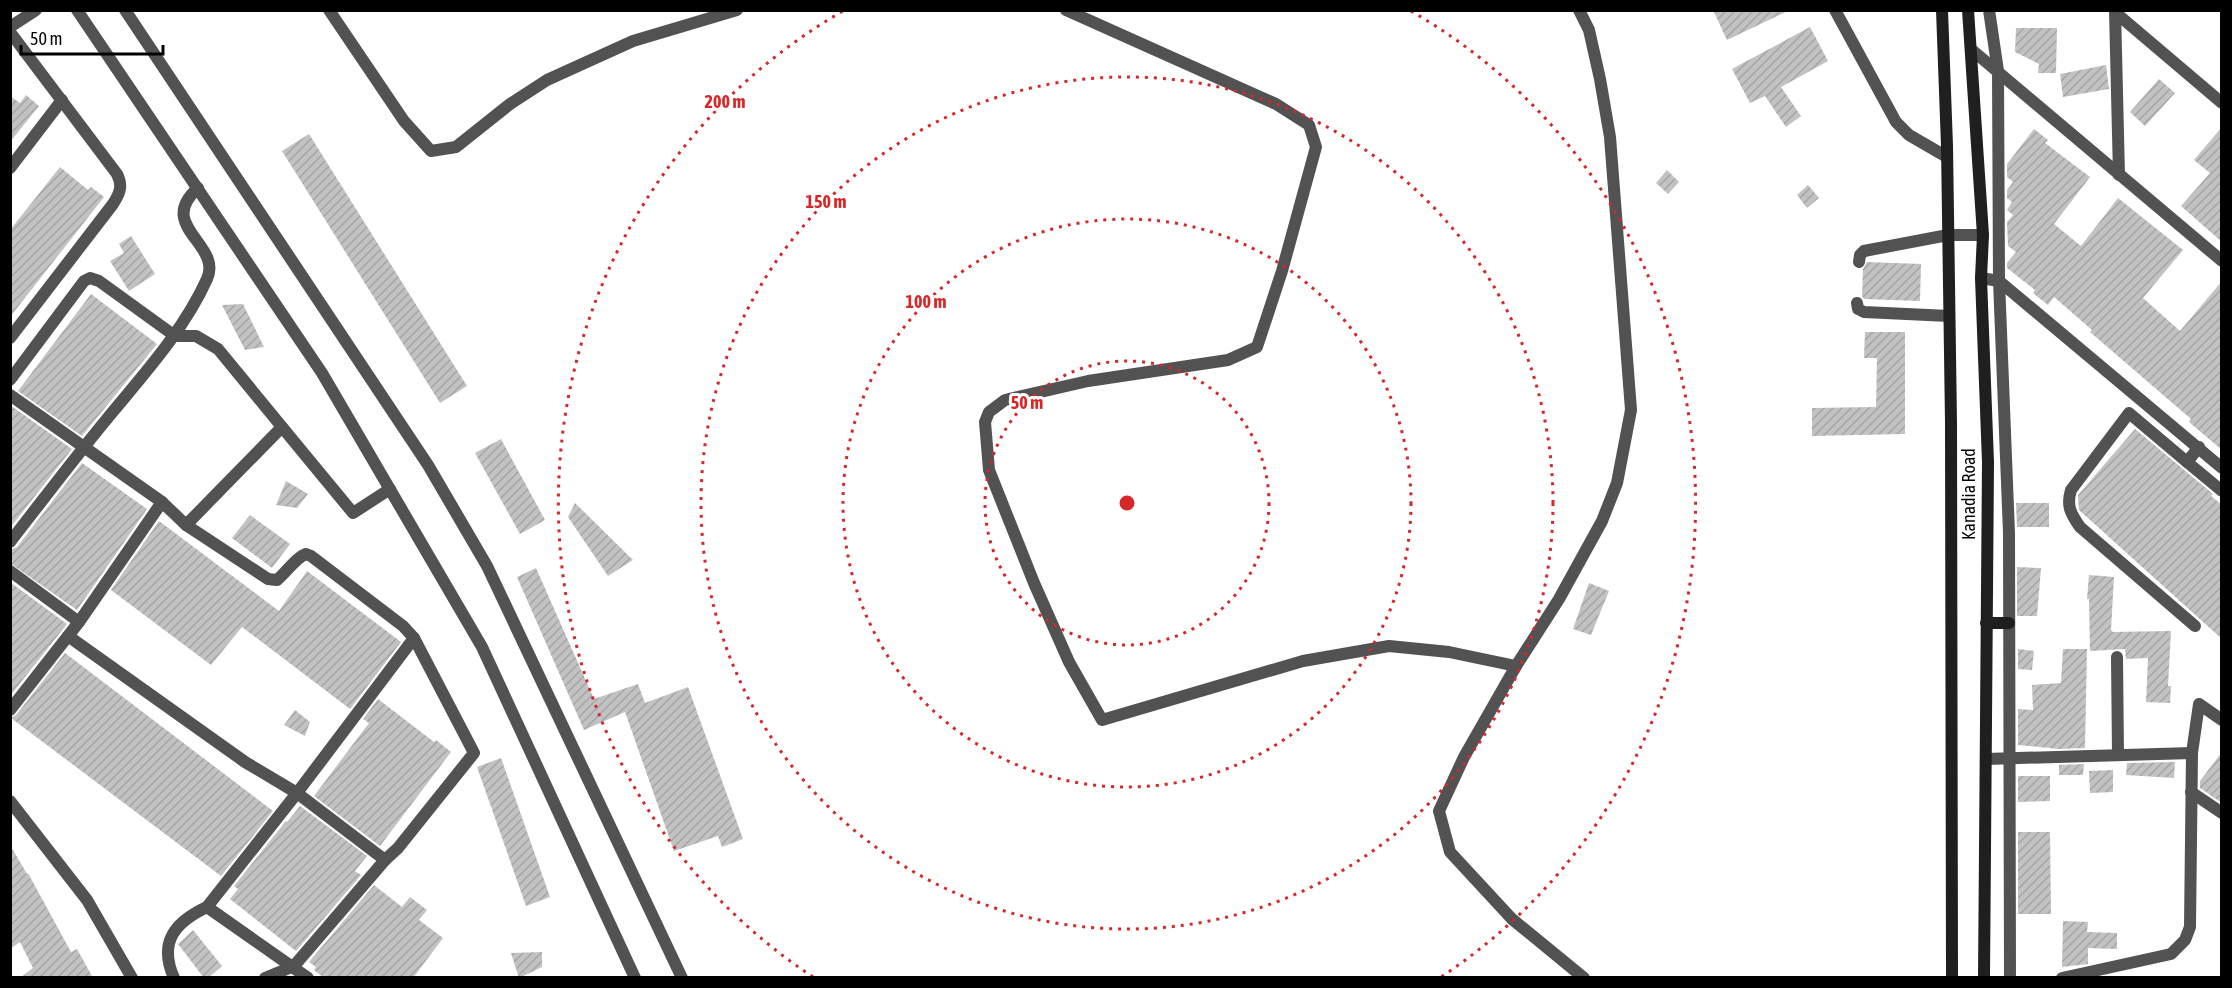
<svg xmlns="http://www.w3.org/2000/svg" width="2232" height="988" font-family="'Asap Condensed',sans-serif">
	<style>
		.building { fill: url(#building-hatch) }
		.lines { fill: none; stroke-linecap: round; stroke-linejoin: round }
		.service { stroke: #525252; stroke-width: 12 }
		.minor { stroke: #525252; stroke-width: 12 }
		.tertiary { stroke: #525252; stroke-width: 12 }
		.secondary { stroke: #1f1f1f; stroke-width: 12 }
		.ring { fill: none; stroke: #d62828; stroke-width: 3; stroke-dasharray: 3 6 }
		.labels { text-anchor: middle; stroke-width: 6; stroke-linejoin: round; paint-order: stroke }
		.street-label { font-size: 18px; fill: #000; stroke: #fff }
		.centre { fill: #d62828; stroke: #fff; stroke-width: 3 }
		.ring-label { font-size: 18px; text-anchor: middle; font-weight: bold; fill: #d62828; stroke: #fff; stroke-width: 6; stroke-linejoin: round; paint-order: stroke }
	</style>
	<defs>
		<pattern id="building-hatch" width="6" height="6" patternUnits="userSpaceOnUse" patternTransform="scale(1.5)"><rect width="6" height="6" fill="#c2c2c2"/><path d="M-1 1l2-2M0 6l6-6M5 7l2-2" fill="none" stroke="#a5a5a5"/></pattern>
	</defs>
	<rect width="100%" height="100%" fill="#fff"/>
	<g class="building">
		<polygon points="1713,10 1790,10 1727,40"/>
		<polygon points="1810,27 1828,61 1781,87 1801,116 1786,127 1765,96 1750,103 1732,69"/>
		<polygon points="2016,28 2057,28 2056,73 2038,73 2039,64 2015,52"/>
		<polygon points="2106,65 2109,89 2063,97 2060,74"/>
		<polygon points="2159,79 2175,93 2145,126 2130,112"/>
		<polygon points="26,95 39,106 10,142 10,96 20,103"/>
		<polygon points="2222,127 2222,242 2181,206 2210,173 2194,160"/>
		<polygon points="2034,129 2048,140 2045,143 2090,177 2054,224 2081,246 2118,198 2183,250 2143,298 2180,331 2222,281 2222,450 2189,422 2191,419 2090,332 2092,330 2054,297 2048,305 2033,293 2035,290 2007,268 2007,263 2016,252 2008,246 2007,222 2013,215 2007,210 2012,202 2007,198 2007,190 2013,182 2007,177 2007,164"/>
		<polygon points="309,134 467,386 440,403 282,151"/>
		<polygon points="60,167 88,190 91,187 104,197 10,317 10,230"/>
		<polygon points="1667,170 1679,182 1668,194 1656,183"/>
		<polygon points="1808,185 1819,198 1807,208 1797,195"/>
		<polygon points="131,236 155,274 129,291 110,261 124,253 119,244"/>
		<polygon points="1867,262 1921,264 1920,301 1864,299 1862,296 1863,269"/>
		<polygon points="91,294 157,344 82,436 18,391"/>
		<polygon points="243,304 264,347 245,350 222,305"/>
		<polygon points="1865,332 1905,332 1905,434 1812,436 1812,408 1876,407 1877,358 1864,358"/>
		<polygon points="10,405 72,449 10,528"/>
		<polygon points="2135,429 2213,494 2211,496 2222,505 2222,639 2079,510 2078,495"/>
		<polygon points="501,439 545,520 520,534 475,453"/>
		<polygon points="82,463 147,509 77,610 10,563 10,550 17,547"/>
		<polygon points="286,481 308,494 297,508 276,505"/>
		<polygon points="575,503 633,560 608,576 568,517"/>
		<polygon points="2016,503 2049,503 2049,527 2017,527"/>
		<polygon points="250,515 290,544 272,568 232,538"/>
		<polygon points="159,521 279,611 307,571 401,642 350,709 242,627 211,665 111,590"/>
		<polygon points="2017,567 2041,568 2037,616 2017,616"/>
		<polygon points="536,568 594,699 638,684 645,703 688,687 743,839 722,847 718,836 674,851 625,712 584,730 517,577"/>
		<polygon points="2089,575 2114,577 2111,630 2113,632 2171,631 2168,686 2171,686 2170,703 2146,702 2148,658 2126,659 2125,649 2090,651 2089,599 2087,599"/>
		<polygon points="10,582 67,624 10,696"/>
		<polygon points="1589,583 1609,591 1591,635 1573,629"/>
		<polygon points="2018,649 2034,651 2032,670 2018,669"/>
		<polygon points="2063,649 2087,649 2085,748 2059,749 2018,745 2018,709 2033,710 2032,685 2061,683"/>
		<polygon points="65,653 273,811 221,876 11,718 16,715"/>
		<polygon points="378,699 434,742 436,740 451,752 380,846 314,796 369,723 363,719"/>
		<polygon points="295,710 310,722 305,736 284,725"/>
		<polygon points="2222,752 2222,803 2200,788 2200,781"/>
		<polygon points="501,758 550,897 526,906 477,767"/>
		<polygon points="2175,762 2174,778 2126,775 2127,763"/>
		<polygon points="2084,764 2083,775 2059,775 2059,765"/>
		<polygon points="2113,770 2113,792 2090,793 2089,771"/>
		<polygon points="2018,776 2050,776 2050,801 2018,802"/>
		<polygon points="300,806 367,856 355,871 361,875 296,951 230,899 238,889 234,886 286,821 287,822"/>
		<polygon points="2018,832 2050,832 2051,914 2018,914"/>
		<polygon points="10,845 27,874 28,873 71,952 77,949 93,978 20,978 33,968 20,942 10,949"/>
		<polygon points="374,885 402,907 410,897 427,910 419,920 443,938 413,978 324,978 314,970 316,967 309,962"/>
		<polygon points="2063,921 2088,922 2087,932 2117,933 2117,949 2088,948 2088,964 2062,967"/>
		<polygon points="193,930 222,966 208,978 204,978 178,944"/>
		<polygon points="542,952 542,967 519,978 511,953"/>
	</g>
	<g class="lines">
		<g class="service">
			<polyline points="1859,262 1860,255 1864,251 1948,235 1983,235"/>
			<polyline points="1857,303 1858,309 1864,312 1949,316"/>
			<polyline points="1516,666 1464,757 1439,811 1450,852 1512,919 1584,978"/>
		</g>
		<g class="minor">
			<polyline points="329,10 404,121 431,151 456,147 510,104 547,80 633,41 737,10"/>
			<polyline points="1066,10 1276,104 1309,125 1316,147 1282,271 1257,347 1228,360 1088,381 1005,400 989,412 985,422 989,470 1034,583 1069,662 1102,720 1303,661 1389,646 1449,652 1516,666 1559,599 1602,521 1617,483 1631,410 1610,137 1600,79 1589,30 1579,10"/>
			<polyline points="1835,10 1896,122 1909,135 1947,157"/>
			<polyline points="2115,10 2119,175"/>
			<polyline points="2116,13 2222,103"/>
			<polyline points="10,27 36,10"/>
			<path d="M10,32l107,142c6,12 3,19 -4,30l-103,134"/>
			<polyline points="1972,50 2222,261"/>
			<polyline points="10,168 62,100"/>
			<polyline points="1981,278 1999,281 2222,468"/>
			<polyline points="10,380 84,281 90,278 99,281 175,336 196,336 218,349 282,427 186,525 162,502"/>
			<polyline points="10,395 162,502 79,622 10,710"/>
			<polyline points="282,427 353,513 390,489"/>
			<polyline points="2187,462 2222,491"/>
			<path d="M10,542c32,-41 63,-82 96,-122 36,-44 77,-88 101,-141 16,-35 -52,-53 -9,-91"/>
			<polyline points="10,571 79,622"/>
			<path d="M2195,626l-115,-99c-9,-13 -14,-21 -9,-37l58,-77 58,49 12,-15"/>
			<path d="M68,636l177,126 52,31 117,-155 -11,-12 -92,-70 -5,-2c-11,4 -19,18 -29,26l-9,-1 -82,-54"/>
			<polyline points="2117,657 2118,754"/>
			<polyline points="1986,759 2192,753"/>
			<polyline points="2191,792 2222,813"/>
			<polyline points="10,801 87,900 132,978"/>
			<polyline points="207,907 308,978"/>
			<path d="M174,978c-16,-36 1,-56 33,-71l90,-114 88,67"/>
			<polyline points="265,978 294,966 385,860 398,848 474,753 414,638"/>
			<polyline points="2062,978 2171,954 2185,940 2190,927 2192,753 2199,704 2222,720"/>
		</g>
		<g class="tertiary">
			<polyline points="77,10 322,373 482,647 635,978"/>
			<polyline points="125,10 428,465 487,566 682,978"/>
			<polyline points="1989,10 1998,71 1999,281 2009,533 2010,978"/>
		</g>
		<g class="secondary">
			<polyline points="1942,10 1947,146 1951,422 1952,978"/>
			<polyline points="1968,10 1983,235 1981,278 1988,462 1984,978"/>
			<polyline points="1986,623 2009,623"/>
		</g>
	</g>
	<g class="ring">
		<circle cx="1127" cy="503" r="142"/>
		<circle cx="1127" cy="503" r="284"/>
		<circle cx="1127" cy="503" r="426"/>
		<path d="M813 977A568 568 0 0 1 843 11M1411 11A568 568 0 0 1 1441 977"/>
	</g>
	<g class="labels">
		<g class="street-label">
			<text transform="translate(1969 494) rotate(-90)" y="6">Kanadia Road</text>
		</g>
	</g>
	<circle cx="1127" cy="503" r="9" class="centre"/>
	<g class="ring-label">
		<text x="725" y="108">200 m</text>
		<text x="826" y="208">150 m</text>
		<text x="926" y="308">100 m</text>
		<text x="1027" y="409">50 m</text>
	</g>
	<rect width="2232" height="988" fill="none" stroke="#000000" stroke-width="24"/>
	<path d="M21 45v9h142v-9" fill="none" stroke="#000000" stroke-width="3"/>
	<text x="30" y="45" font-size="18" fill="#000000" stroke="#ffffff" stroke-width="4.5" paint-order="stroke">50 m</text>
</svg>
